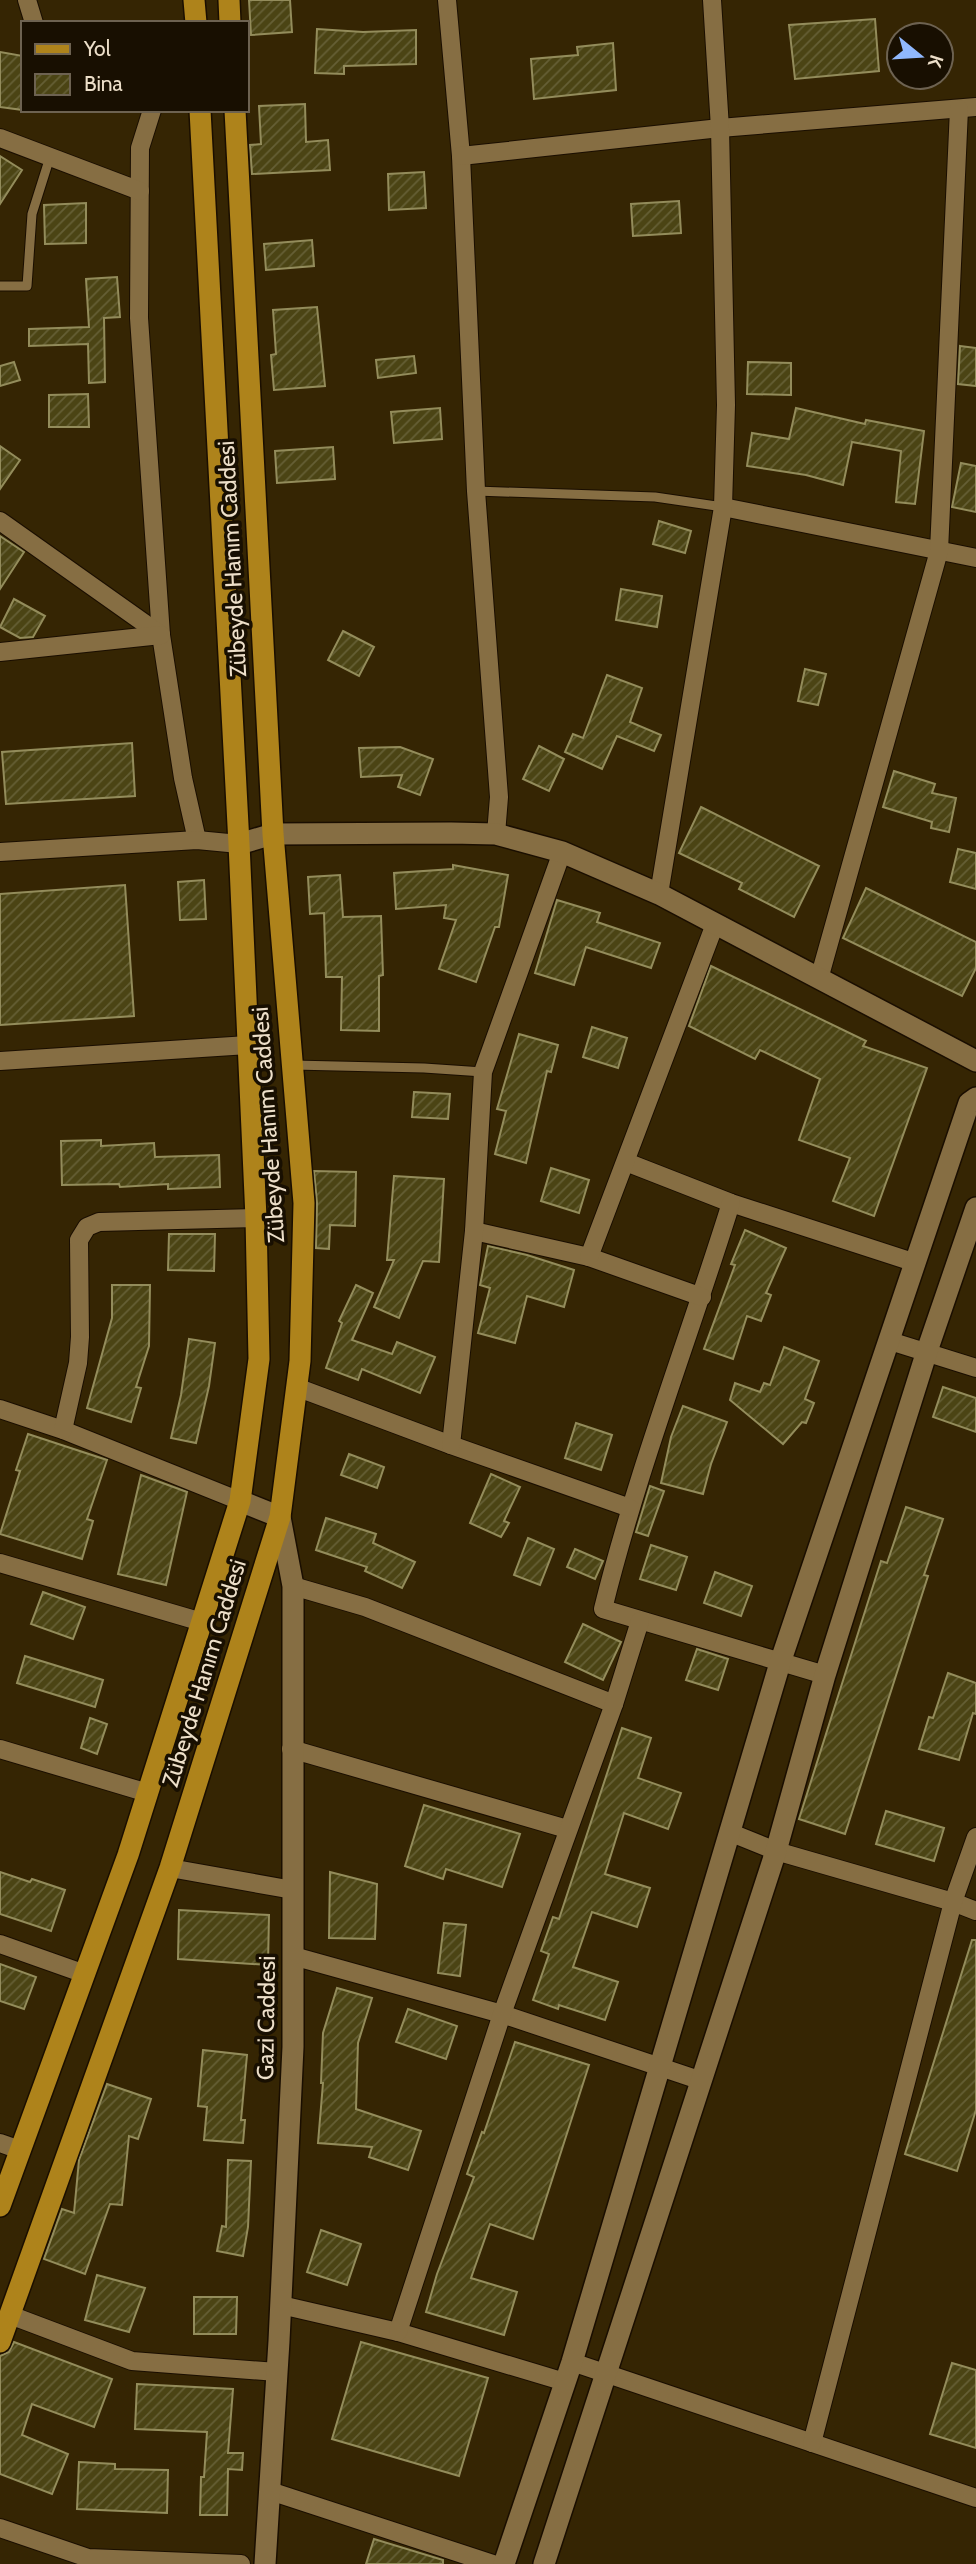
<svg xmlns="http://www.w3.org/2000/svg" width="976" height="2564" font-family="Cabin,sans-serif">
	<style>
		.building { fill: url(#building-hatch); stroke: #938c5b; stroke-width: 2 }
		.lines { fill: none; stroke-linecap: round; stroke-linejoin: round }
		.lane-casing { stroke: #1a0e00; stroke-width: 11 }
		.street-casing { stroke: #1a0e00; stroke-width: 20 }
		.secondary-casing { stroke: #1a0e00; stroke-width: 24 }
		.primary-casing { stroke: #1a0e00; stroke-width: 24 }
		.lane { stroke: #866e43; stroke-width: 9 }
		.street { stroke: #866e43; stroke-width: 18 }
		.secondary { stroke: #866e43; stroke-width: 21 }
		.primary { stroke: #ae831b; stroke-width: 21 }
		.labels { text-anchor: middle; stroke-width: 7; stroke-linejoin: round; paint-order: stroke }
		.street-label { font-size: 23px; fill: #eddfc9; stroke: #180f01 }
	</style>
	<defs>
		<pattern id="building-hatch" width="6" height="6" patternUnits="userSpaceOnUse" patternTransform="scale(1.75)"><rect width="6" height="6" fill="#4b4414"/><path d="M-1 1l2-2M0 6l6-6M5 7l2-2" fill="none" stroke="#655f35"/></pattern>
	</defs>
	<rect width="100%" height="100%" fill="#352503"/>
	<g class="building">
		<polygon points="249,0 290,0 292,32 251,35"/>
		<polygon points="875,19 879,71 795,79 789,25"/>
		<polygon points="317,29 363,32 416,30 416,64 344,66 344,74 315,73"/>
		<polygon points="613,43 616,90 534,99 531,59 578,55 577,47"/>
		<polygon points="0,52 23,56 23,110 0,107"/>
		<polygon points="305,104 306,142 328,140 330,170 252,174 250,145 261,144 259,106"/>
		<polygon points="0,156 22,170 0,204"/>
		<polygon points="424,172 426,208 389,210 388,174"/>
		<polygon points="679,201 681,233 633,236 631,204"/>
		<polygon points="86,203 86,243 45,244 44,205"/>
		<polygon points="312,240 314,266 266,270 264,244"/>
		<polygon points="117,277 120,317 104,318 105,382 89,383 88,344 29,346 29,329 89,327 86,279"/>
		<polygon points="317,307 325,386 274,390 271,355 276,354 273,310"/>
		<polygon points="960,346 976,348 976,386 958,384"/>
		<polygon points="414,356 416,373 378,378 376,360"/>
		<polygon points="14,362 20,380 0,386 0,366"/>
		<polygon points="748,362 791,363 791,395 747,394"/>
		<polygon points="88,394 89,427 49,427 49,395"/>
		<polygon points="440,408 442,439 394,443 391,412"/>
		<polygon points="796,408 865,424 866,420 924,431 915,504 896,502 901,451 852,442 843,485 806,475 747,466 752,433 789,439"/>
		<polygon points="0,446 20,460 0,489"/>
		<polygon points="333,447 335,479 277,483 275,451"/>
		<polygon points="961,463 976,466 976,512 952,507"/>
		<polygon points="659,521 691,531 685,553 653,544"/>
		<polygon points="0,536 24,552 0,589"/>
		<polygon points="621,589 662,596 657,627 616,620"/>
		<polygon points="14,599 45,616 33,637 20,638 0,627"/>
		<polygon points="343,631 374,647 359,676 328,660"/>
		<polygon points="805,669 826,674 818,705 798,701"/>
		<polygon points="607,675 642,688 630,722 661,735 654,751 617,736 602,769 565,752 573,734 583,738"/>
		<polygon points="132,743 135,796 6,804 2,752"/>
		<polygon points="539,746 564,759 549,791 523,779"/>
		<polygon points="400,747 433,759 420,795 398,787 402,775 361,777 359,748"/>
		<polygon points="894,771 935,784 932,793 956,798 949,832 931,828 932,822 883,807"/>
		<polygon points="701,807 819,866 794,917 739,889 742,883 679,853"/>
		<polygon points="958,849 976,853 976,889 950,882"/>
		<polygon points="453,865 508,875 499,927 495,927 476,982 439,969 456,920 444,918 446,905 396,909 394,873 453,869"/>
		<polygon points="340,875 343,917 381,916 383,975 379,976 379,1031 341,1030 342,977 326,977 324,913 310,914 308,877"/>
		<polygon points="204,880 206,919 180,920 178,882"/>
		<polygon points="125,885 134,1016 0,1025 0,894"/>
		<polygon points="866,888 976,942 976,968 962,996 843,938"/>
		<polygon points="557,900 600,913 597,922 660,943 651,968 586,947 574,985 535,973"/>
		<polygon points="711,966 866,1041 863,1046 927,1068 874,1216 833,1201 850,1158 799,1140 820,1079 760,1050 755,1059 689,1026"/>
		<polygon points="592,1027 627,1038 618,1068 583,1057"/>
		<polygon points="519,1034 558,1045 551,1072 547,1071 526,1163 495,1154 506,1111 497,1109"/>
		<polygon points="414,1092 450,1094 448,1119 412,1117"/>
		<polygon points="101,1140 101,1146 154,1143 155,1157 219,1155 220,1187 168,1189 168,1184 120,1187 119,1184 62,1185 61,1141"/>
		<polygon points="551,1168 589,1180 579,1213 541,1201"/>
		<polygon points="314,1171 356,1172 355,1226 330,1225 329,1249 316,1248 317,1203"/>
		<polygon points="394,1176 444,1179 439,1262 423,1261 399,1318 374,1307 394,1260 387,1260"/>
		<polygon points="745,1230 786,1248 766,1293 771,1295 761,1321 747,1316 733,1359 704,1349 735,1265 731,1264"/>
		<polygon points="169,1234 215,1234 214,1271 168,1270"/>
		<polygon points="488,1246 527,1255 574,1270 564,1307 527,1296 515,1343 478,1333 490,1288 480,1285"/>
		<polygon points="112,1285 150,1285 149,1346 136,1387 141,1388 131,1422 87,1408 112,1318"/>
		<polygon points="356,1285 373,1293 352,1340 392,1354 397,1342 435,1357 420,1393 362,1369 358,1380 326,1368 342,1323 339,1321"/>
		<polygon points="189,1339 215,1343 209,1386 196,1443 171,1438 181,1395"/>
		<polygon points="784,1347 819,1361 805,1399 814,1403 806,1423 802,1422 783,1444 730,1400 735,1383 760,1392 764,1383 770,1385"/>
		<polygon points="943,1387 976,1398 976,1432 933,1417"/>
		<polygon points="683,1406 727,1422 711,1464 703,1494 661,1483 671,1437"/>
		<polygon points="576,1423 612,1435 601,1470 565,1458"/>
		<polygon points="28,1434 107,1460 87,1519 93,1521 82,1559 0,1534 20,1471 16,1470"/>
		<polygon points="349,1454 384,1467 377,1488 341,1475"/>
		<polygon points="491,1474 520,1487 504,1521 509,1523 501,1537 470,1523"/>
		<polygon points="141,1475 187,1492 166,1585 118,1574"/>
		<polygon points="650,1486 664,1491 648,1536 636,1532"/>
		<polygon points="906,1507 943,1519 924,1575 928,1576 845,1834 799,1819 881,1561 887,1563"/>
		<polygon points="326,1518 376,1534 373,1543 415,1562 402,1588 365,1571 367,1567 316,1550"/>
		<polygon points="528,1538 554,1549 540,1585 514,1575"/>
		<polygon points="651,1545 687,1557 676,1590 640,1579"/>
		<polygon points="575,1549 603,1561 595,1579 567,1567"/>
		<polygon points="715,1572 752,1586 741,1616 704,1603"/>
		<polygon points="43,1592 85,1607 73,1639 31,1624"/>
		<polygon points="583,1624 621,1642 603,1680 565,1662"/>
		<polygon points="697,1649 728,1659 718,1690 686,1680"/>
		<polygon points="25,1656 103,1680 95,1707 17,1683"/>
		<polygon points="948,1673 976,1683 976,1714 973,1713 959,1760 919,1749 929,1717 933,1718"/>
		<polygon points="90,1718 107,1724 97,1754 81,1748"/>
		<polygon points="622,1728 651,1738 638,1778 681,1793 668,1829 624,1813 605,1874 650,1888 637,1927 592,1912 573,1967 618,1982 605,2020 559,2005 558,2009 533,2000 549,1954 541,1951 553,1917 559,1919"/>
		<polygon points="424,1805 520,1834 502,1887 446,1869 443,1879 405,1866"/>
		<polygon points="886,1811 944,1828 934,1861 876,1844"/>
		<polygon points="0,1872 30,1882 32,1879 65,1890 51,1931 0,1914"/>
		<polygon points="330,1872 377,1884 375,1939 329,1938"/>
		<polygon points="179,1910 269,1915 268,1965 178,1959"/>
		<polygon points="444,1923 466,1925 460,1976 438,1973"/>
		<polygon points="972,1940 976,1940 976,2110 957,2171 905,2154"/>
		<polygon points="0,1964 36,1977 24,2009 0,2001"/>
		<polygon points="337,1988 372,1998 358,2043 356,2109 421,2131 408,2170 369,2157 372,2147 318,2143 323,2083 321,2083 323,2033"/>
		<polygon points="408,2009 457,2026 446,2059 396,2042"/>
		<polygon points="515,2042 589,2065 533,2239 490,2224 471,2278 517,2292 504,2335 426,2312 437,2274 474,2177 467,2174 482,2132 484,2133"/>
		<polygon points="203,2050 247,2055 241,2120 245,2120 243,2143 204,2140 207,2107 198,2106"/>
		<polygon points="107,2084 151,2099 138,2139 129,2136 122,2205 110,2204 85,2274 44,2259 62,2209 74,2213 79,2160"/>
		<polygon points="228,2160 251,2161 248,2227 243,2256 217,2251 222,2226 226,2227"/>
		<polygon points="321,2230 361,2244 347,2285 307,2272"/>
		<polygon points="97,2275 145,2288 129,2332 85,2320"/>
		<polygon points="194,2297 237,2297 236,2334 194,2334"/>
		<polygon points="14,2342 112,2379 94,2427 32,2404 22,2435 68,2454 52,2494 0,2474 0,2356 9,2352"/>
		<polygon points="361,2342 488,2378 459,2476 332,2439"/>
		<polygon points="952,2363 976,2370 976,2448 930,2434"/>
		<polygon points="137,2384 233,2389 228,2453 243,2453 242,2470 228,2469 227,2515 200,2515 201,2477 204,2477 207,2432 135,2429"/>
		<polygon points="79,2462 115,2464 115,2469 168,2470 167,2513 77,2509"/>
		<polygon points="374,2539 443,2560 443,2564 366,2564"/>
	</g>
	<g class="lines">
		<defs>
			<g id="lane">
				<polyline points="0,286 27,286 32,214 50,157"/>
				<polyline points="476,491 655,497 723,507"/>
				<polyline points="293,1065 424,1068 483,1072"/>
			</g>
			<g id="street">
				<polyline points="27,0 34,23"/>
				<polyline points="447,0 461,156 476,491 499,797 496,834"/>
				<polyline points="152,110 140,148 139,318 161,635 183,778 197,840"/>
				<polyline points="0,138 140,191"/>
				<polyline points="461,156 720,128 976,107"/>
				<polyline points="723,507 976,558"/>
				<polyline points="0,521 161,635"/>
				<polyline points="0,652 161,635"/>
				<polyline points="0,852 197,840 239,844"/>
				<polyline points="659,894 723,507 726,405 720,128 712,0"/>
				<polyline points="819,979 939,551 959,109"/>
				<polyline points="0,1061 248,1045"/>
				<polyline points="626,1162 731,1203 916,1263"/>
				<path d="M731,1203c-42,135 -94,268 -128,406l222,66"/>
				<polyline points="474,1231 589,1257 702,1297"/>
				<polyline points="589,1257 715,924"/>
				<polyline points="890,1341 976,1368"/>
				<polyline points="296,1387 451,1445 630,1508"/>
				<polyline points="0,1409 63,1430 240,1501"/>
				<polyline points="63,1430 78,1363 80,1337 79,1240 87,1227 99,1222 256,1218"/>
				<polyline points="451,1445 474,1231 483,1072 562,852"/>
				<polyline points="0,1563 202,1622"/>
				<polyline points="293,1586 365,1607 614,1704"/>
				<polyline points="0,1749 148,1793"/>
				<polyline points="291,1749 567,1829"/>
				<polyline points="729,1832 776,1851 953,1902 976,1911"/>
				<polyline points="170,1868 293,1890"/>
				<polyline points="0,1944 85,1974"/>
				<polyline points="293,1956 502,2014 702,2081"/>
				<polyline points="0,2143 20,2150"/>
				<polyline points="281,2305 398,2332 565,2382"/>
				<polyline points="10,2315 132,2361 277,2372"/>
				<polyline points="398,2332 502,2014 614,1704 640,1621"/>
				<polyline points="572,2362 976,2498"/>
				<polyline points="812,2443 953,1902 976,1837"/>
				<polyline points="270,2491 493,2564"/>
				<polyline points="0,2528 88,2558 241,2564"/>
			</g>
			<g id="secondary">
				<polyline points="239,844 273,834 451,833 496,834 562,852 659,894 976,1061"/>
				<polyline points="240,1501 280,1517 293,1586 293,2047 279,2341 265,2564"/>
				<polyline points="504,2564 572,2362 780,1663 969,1103 976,1098"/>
				<polyline points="544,2564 776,1851 825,1675 927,1351 976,1208"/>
			</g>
			<g id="primary">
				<polyline points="194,0 196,23"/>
				<polyline points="229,0 230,23"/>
				<polyline points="0,2206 128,1855 240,1501 259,1359 256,1218 239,844 200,110"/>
				<polyline points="0,2342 170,1868 280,1517 300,1361 304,1203 273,834 235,110"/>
			</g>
		</defs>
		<use href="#lane" class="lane-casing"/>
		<use href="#street" class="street-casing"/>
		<use href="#secondary" class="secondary-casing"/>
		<use href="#primary" class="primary-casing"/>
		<use href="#lane" class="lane"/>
		<use href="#street" class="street"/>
		<use href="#secondary" class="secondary"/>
		<use href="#primary" class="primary"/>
	</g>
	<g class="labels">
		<g class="street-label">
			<text transform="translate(232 559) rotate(-93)" y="8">Zübeyde Hanım Caddesi</text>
			<text transform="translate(268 1125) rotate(-94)" y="8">Zübeyde Hanım Caddesi</text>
			<text transform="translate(204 1673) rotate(-73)" y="8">Zübeyde Hanım Caddesi</text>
			<text transform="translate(266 2018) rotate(-89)" y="8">Gazi Caddesi</text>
		</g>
	</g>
	<rect x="21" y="21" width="228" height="91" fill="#180f01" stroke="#6d6251" stroke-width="2"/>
	<rect x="35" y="44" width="35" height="10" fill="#ae831b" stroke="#6d6251" stroke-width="2"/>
	<text x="84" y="56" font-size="21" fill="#eddfc9">Yol</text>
	<rect x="35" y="74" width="35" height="21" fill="url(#building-hatch)" stroke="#6d6251" stroke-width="2"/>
	<text x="84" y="91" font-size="21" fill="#eddfc9">Bina</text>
	<g transform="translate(920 56) rotate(108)"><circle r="33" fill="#180f01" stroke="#6d6251" stroke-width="2"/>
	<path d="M0-5L12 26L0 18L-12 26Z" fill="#90b8fd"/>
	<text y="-10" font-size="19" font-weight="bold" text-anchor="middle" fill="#eddfc9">K</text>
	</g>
</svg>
